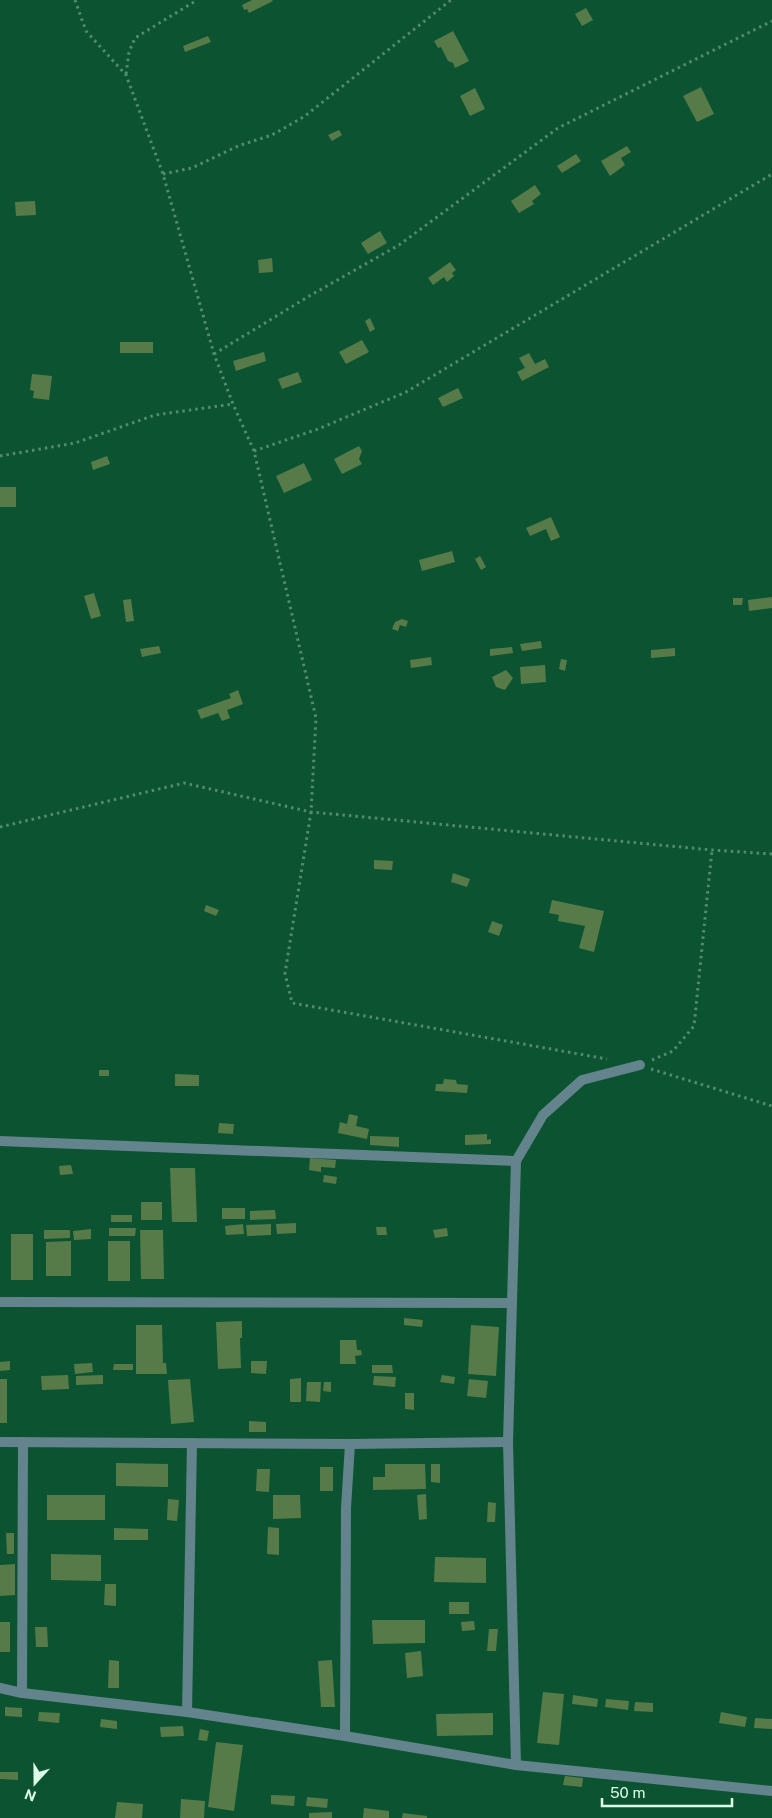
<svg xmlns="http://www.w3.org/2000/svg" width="772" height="1818" font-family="'Public Sans',sans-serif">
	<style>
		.building { fill: #577b48 }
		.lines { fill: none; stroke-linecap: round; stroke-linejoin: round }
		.path { stroke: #518c6f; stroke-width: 3; stroke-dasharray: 2.5 4; stroke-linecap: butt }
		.street { stroke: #63848d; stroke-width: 10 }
	</style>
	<rect width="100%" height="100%" fill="#0c5332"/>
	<g class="building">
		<polygon points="252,0 272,0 273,1 249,13 247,9 244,10 242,5"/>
		<polygon points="586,8 593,20 582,26 575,14"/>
		<polygon points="453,31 469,61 455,68 453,63 448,61 441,47 438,48 434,41"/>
		<polygon points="208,36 211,42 185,52 183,46"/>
		<polygon points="701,87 714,114 697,122 683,96"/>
		<polygon points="475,88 485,109 470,116 460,96"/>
		<polygon points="339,130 342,135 332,141 328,135"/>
		<polygon points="627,146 631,152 621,158 625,165 610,176 601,161"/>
		<polygon points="576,154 581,161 562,173 557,166"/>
		<polygon points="535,185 541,194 532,201 534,204 519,213 511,201"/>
		<polygon points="35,201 36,215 16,216 15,202"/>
		<polygon points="380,231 387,243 368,254 361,243"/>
		<polygon points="272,258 273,272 259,273 258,260"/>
		<polygon points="450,262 456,270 452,273 454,276 447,282 444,277 433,285 428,278"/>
		<polygon points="370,318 375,329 370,332 365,321"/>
		<polygon points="362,340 369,352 346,364 339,352"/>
		<rect x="120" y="342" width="33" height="11"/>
		<polygon points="264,352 266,361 236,371 233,361"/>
		<polygon points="529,353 535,364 545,359 549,367 522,381 517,372 525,368 519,358"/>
		<polygon points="298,372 302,382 282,389 278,379"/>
		<polygon points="32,374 52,376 49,400 33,398 34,391 30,390"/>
		<polygon points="458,388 463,398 443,407 438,398"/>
		<polygon points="359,446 362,451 359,459 362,464 342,474 334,459"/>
		<polygon points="107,456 110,464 93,470 91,462"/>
		<polygon points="304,463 312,480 284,493 276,476"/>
		<rect x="0" y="487" width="16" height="20"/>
		<polygon points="551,517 560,537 551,541 546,529 530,536 526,528"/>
		<polygon points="452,551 455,562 422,571 419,560"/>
		<polygon points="480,556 486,567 481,570 475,559"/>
		<polygon points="94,593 101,616 91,619 84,596"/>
		<polygon points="772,597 772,608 749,611 748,600"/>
		<polygon points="733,598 743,598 742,605 733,605"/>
		<polygon points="131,599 134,621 126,622 123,600"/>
		<polygon points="402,619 408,621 406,627 400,625 398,631 392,629 395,622"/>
		<polygon points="541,641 542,648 522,651 520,644"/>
		<polygon points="159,646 161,653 142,657 140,649"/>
		<polygon points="512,647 513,653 490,656 490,649"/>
		<polygon points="675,648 675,656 651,658 651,650"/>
		<polygon points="431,657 432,665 411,668 410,660"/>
		<polygon points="561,659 567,660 565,671 559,669"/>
		<polygon points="545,665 546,682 521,684 520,667"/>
		<polygon points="506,670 513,678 505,690 496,687 492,677"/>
		<polygon points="238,690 243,704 227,710 230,718 222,721 218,713 201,719 197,710 231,698 229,694"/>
		<polygon points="374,860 393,861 392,870 374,869"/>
		<polygon points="453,873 470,879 467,887 451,882"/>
		<polygon points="552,900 604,911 594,952 579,948 585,926 558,921 559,915 549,913"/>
		<polygon points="206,905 219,910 216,916 204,911"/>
		<polygon points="492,921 503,925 499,936 488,932"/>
		<rect x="99" y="1070" width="10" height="6"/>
		<polygon points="175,1074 199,1075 199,1086 175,1086"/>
		<polygon points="444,1079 456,1080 457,1084 468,1085 467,1093 435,1091 436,1084 443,1084"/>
		<polygon points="349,1114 358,1116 356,1126 369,1129 367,1139 338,1133 340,1122 347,1124"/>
		<polygon points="219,1123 234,1124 233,1134 218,1133"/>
		<polygon points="487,1134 487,1140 491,1139 491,1144 465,1145 465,1135"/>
		<polygon points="370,1136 399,1137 399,1147 370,1145"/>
		<polygon points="310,1158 336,1160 335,1168 321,1167 321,1172 309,1170"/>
		<polygon points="71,1165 73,1174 60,1175 59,1166"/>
		<polygon points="170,1168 195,1168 197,1222 172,1222"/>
		<polygon points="324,1175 337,1177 336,1184 323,1182"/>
		<rect x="141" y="1202" width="21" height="18"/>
		<rect x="222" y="1208" width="23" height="11"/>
		<polygon points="275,1210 276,1219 250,1220 250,1211"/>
		<rect x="111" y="1215" width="21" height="7"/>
		<polygon points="296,1223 296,1233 277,1234 276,1224"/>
		<polygon points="243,1224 244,1234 226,1235 225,1226"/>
		<polygon points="271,1224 271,1235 247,1236 246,1225"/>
		<polygon points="376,1227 386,1227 387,1235 377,1235"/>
		<polygon points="109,1228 136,1228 135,1236 109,1236"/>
		<polygon points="447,1228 448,1236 435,1238 433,1230"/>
		<polygon points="91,1229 91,1239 74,1240 73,1231"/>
		<polygon points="44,1230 70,1230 70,1238 44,1239"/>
		<polygon points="140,1230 163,1230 164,1279 141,1279"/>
		<rect x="11" y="1234" width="22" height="46"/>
		<polygon points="71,1241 71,1276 46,1276 46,1242"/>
		<rect x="108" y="1241" width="22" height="40"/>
		<polygon points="404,1318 423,1320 422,1327 404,1325"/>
		<polygon points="242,1321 242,1338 240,1338 241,1368 218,1369 216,1322"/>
		<polygon points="136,1325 162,1325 163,1363 166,1363 167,1374 136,1374"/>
		<polygon points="471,1325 499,1327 496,1376 468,1374"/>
		<polygon points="340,1340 356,1340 357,1350 361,1350 362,1355 355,1356 356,1364 340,1364"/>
		<polygon points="10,1361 10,1370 0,1371 0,1362"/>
		<polygon points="251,1361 267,1361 266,1374 251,1373"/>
		<polygon points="92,1363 93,1372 75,1374 74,1364"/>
		<polygon points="114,1364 133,1364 133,1370 113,1370"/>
		<polygon points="372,1365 392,1365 393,1373 372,1373"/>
		<polygon points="68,1375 69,1389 42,1390 41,1376"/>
		<polygon points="103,1375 103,1384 76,1385 76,1376"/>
		<polygon points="442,1375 455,1377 454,1384 440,1382"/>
		<polygon points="374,1376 396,1377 395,1387 373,1385"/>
		<polygon points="301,1378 301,1402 290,1402 290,1379"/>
		<rect x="0" y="1379" width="7" height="44"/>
		<polygon points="190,1379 194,1422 171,1424 168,1380"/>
		<polygon points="469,1379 488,1381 486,1398 467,1396"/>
		<polygon points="307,1382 321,1382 320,1402 306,1401"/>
		<polygon points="324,1382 331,1382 331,1392 323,1391"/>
		<polygon points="405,1393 414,1393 414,1410 405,1409"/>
		<polygon points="249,1421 266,1422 266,1432 249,1432"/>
		<polygon points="116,1463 168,1464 168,1487 116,1486"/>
		<polygon points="385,1464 425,1464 426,1489 373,1490 373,1477 385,1477"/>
		<polygon points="431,1464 440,1464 440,1483 431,1482"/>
		<rect x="320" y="1467" width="13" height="24"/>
		<polygon points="257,1469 270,1469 269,1492 256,1491"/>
		<polygon points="426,1494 427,1519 419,1520 417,1495"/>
		<rect x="47" y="1495" width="58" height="25"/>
		<polygon points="273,1495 300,1495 301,1518 273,1519"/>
		<polygon points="168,1499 179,1500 177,1521 167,1520"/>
		<polygon points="488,1502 496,1503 495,1522 487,1522"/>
		<polygon points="268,1527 279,1528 279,1555 267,1554"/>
		<polygon points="114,1528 148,1529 148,1540 114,1540"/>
		<polygon points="6,1533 14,1533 14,1554 7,1554"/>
		<polygon points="51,1554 101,1555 101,1581 51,1580"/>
		<polygon points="435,1557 486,1558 486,1583 434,1582"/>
		<polygon points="15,1564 15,1595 0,1596 0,1565"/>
		<polygon points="105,1584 116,1584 116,1606 104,1605"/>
		<rect x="449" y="1602" width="20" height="12"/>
		<polygon points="372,1620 425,1620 425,1643 373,1644"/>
		<polygon points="474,1621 475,1630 462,1631 461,1622"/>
		<rect x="0" y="1622" width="10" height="30"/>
		<polygon points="35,1627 47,1627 48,1647 36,1647"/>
		<polygon points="489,1629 498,1629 496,1651 487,1651"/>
		<polygon points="421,1651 423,1676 407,1678 405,1653"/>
		<polygon points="109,1660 119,1661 119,1688 108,1688"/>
		<polygon points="332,1660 335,1707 321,1707 318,1661"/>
		<polygon points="543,1692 564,1694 559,1745 537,1743"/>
		<polygon points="573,1695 598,1699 597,1707 572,1704"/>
		<polygon points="606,1699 629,1701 628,1710 605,1707"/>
		<polygon points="635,1702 653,1703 653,1712 634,1711"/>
		<polygon points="5,1707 22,1708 22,1717 5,1716"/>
		<polygon points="39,1712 60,1713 59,1723 38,1721"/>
		<polygon points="721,1712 747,1717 745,1727 719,1723"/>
		<polygon points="493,1713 493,1735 437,1736 436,1714"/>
		<polygon points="755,1718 772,1719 772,1729 754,1728"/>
		<polygon points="101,1719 117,1721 117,1729 100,1727"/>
		<polygon points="183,1726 184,1736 161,1737 160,1727"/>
		<polygon points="200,1729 209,1731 207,1741 198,1740"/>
		<polygon points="216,1742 243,1745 234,1811 208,1807"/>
		<polygon points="0,1772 18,1772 18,1780 0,1779"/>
		<polygon points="565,1776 583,1778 582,1787 563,1785"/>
		<polygon points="271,1795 295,1796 294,1806 271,1804"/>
		<polygon points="307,1797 328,1799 327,1808 306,1806"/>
		<polygon points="181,1799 205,1801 204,1818 180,1818"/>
		<polygon points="117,1802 143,1804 142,1818 115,1818"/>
		<polygon points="364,1808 389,1811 389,1818 363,1818"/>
		<polygon points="332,1812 332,1818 309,1818 309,1813"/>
		<polygon points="403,1813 427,1816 427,1818 402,1818"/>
	</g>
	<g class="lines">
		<g class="path">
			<polyline points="75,0 86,31 126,75 163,174 214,354 233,404 254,451 316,718 311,812 285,973 292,1003 607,1059"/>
			<polyline points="126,74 129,52 135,38 197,0"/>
			<polyline points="163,174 192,168 238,146 272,135 305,116 451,0"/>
			<polyline points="214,354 311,295 399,245 558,128 772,21"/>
			<polyline points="254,451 318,429 406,392 772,174"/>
			<polyline points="0,456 75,443 155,415 233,404"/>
			<polyline points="0,827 184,783 311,812 712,850 772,854"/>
			<polyline points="652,1060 673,1051 694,1026 712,850"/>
			<polyline points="651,1069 772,1106"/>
		</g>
		<g class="street">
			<polyline points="0,1141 516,1161"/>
			<polyline points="0,1302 512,1303"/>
			<polyline points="0,1442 350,1444 508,1442"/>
			<polyline points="0,1688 22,1693 187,1712 345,1736 516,1765 772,1791"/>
			<polyline points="22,1693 23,1442"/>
			<polyline points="187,1712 192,1443"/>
			<polyline points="345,1736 346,1508 350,1444"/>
			<polyline points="516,1765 508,1442 516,1161 543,1115 582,1080 640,1065"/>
		</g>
	</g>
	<g transform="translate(35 1783) rotate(201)" stroke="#0c5332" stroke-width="4" paint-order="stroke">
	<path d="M0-4L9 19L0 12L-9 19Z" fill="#dcfde8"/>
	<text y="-8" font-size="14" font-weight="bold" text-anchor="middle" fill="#dcfde8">N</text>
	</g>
	<path d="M602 1798v8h130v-8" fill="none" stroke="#dcfde8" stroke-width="2.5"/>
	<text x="610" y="1798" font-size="15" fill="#dcfde8" stroke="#0c5332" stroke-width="4" paint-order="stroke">50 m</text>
</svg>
